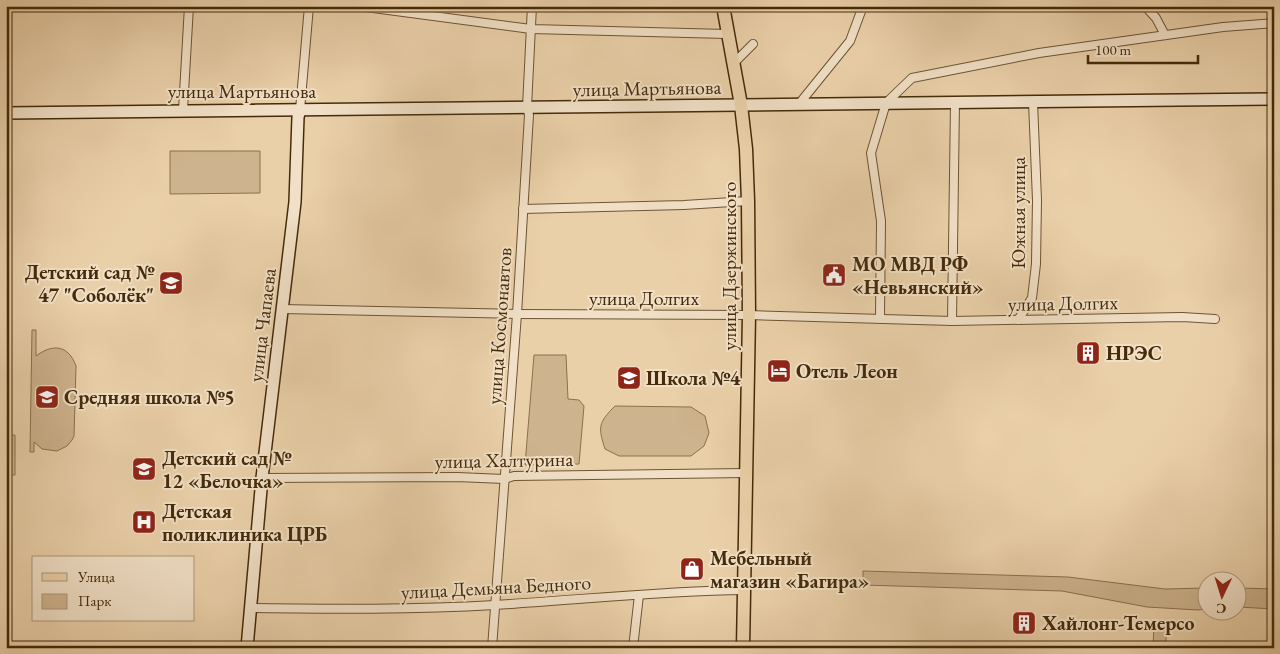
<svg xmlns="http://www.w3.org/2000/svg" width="1280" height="654" font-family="'EB Garamond',serif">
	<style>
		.green { fill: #ceb48e; stroke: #8a704c }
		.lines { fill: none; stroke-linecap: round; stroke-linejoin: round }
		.street-casing { stroke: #6e5432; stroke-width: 10 }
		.secondary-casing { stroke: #452b0a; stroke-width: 14 }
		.primary-casing { stroke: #452b0a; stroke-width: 15 }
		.street { stroke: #f1e0c7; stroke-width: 8 }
		.secondary { stroke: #f1e0c7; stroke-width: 11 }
		.primary { stroke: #ead0a9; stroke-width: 12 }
		.labels { text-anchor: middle; stroke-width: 4; stroke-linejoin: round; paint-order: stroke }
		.street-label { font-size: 20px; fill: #452b0a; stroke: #f1e0c7 }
		.poi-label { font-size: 20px; font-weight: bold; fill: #452b0a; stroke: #f1e0c7; text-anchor: start }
	</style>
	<rect width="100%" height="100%" fill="#ead0a9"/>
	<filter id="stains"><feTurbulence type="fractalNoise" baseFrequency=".004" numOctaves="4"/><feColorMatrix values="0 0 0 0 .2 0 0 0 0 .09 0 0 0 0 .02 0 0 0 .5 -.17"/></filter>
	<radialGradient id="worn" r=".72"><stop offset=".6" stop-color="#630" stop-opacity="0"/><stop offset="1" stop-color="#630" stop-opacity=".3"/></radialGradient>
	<g class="green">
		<polygon points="170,151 260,151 260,193 170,194"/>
		<path d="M32,330h4v26c16,-12 32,-12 40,10l-2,70 -2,4 -5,6 -10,5 -15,-2 -8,-7v10h-4z"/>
		<polygon points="534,355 566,355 568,399 579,400 584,406 579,464 525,465"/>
		<path d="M615,406l76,1 14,9 4,17 -5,13 -13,10h-72l-14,-7c-7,-22 -7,-26 10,-43z"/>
		<polygon points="15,435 15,475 6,475 6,436"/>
		<polygon points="863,571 1068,577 1165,589 1207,588 1207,609 1198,610 1147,607 1062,591 863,585"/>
		<polygon points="1238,588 1274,589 1274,609 1238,607"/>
		<polygon points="1154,621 1166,622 1166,648 1153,648"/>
	</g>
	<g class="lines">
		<defs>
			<g id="street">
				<polyline points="358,6 531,29 727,34"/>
				<polyline points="1145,6 1156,18 1165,35"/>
				<polyline points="733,64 753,44"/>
				<polyline points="799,104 850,41 863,6"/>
				<polyline points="183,110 189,6"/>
				<polyline points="300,110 309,6"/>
				<polyline points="523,209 684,205 748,201"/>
				<polyline points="282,309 517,314 749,315 952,321 1182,317 1215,319"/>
				<polyline points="880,319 881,221 871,153 886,103 912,78 1039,53 1223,27 1274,23"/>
				<polyline points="1018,320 1032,298 1036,264 1037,200 1033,102"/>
				<polyline points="952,321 955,102"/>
				<polyline points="262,478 457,477 504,479 514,476 746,473"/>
				<path d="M250,608c81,1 163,2 245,-3 83,-5 166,-14 249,-15"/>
				<polyline points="492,648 517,314 529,115 527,107 532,6"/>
				<polyline points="633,648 639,595"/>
			</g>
			<g id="secondary">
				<polyline points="6,113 1274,99"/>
				<polyline points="247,648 262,478 295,202 298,117 300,110"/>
			</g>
			<polyline id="primary" points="723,6 741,105 746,149 748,201 749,315 743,648"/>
		</defs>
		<use href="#street" class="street-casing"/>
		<use href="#secondary" class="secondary-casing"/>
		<use href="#primary" class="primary-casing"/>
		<use href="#street" class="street"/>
		<use href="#secondary" class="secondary"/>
		<use href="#primary" class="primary"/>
	</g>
	<defs>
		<symbol id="civic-square" viewBox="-11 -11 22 22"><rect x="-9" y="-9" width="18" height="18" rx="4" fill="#8f2418" stroke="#f1e0c7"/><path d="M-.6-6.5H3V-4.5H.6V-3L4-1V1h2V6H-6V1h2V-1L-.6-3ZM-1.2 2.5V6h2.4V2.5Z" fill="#fff"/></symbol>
		<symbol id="school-square" viewBox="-11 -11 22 22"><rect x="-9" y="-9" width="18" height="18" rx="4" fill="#8f2418" stroke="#f1e0c7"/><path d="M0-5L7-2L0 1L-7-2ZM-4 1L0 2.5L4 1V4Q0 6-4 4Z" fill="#fff"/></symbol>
		<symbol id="building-square" viewBox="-11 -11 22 22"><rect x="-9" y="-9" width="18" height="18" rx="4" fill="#8f2418" stroke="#f1e0c7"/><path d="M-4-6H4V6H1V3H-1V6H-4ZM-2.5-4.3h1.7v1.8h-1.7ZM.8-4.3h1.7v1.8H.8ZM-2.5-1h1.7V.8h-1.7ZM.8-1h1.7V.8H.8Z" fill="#fff"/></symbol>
		<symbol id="hotel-square" viewBox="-11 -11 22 22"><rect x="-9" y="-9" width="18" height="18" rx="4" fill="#8f2418" stroke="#f1e0c7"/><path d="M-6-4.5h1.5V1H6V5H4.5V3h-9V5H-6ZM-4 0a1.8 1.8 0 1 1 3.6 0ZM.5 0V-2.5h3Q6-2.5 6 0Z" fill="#fff"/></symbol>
		<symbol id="hospital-square" viewBox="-11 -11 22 22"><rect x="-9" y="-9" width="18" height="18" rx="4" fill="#8f2418" stroke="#f1e0c7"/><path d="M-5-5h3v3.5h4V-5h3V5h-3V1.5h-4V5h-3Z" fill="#fff"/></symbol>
		<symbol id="shop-square" viewBox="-11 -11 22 22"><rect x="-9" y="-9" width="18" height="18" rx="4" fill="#8f2418" stroke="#f1e0c7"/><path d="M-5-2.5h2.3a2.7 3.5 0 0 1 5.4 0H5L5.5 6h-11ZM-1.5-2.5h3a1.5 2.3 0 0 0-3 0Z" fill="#fff"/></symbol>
	</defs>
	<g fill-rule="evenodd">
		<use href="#civic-square" x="820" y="261" width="28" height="28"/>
		<use href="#school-square" x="157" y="269" width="28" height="28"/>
		<use href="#building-square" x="1074" y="339" width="28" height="28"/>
		<use href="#hotel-square" x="765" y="357" width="28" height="28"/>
		<use href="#school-square" x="615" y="364" width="28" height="28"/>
		<use href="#school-square" x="33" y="383" width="28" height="28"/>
		<use href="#school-square" x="130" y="455" width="28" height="28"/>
		<use href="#hospital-square" x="130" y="508" width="28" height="28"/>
		<use href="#shop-square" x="678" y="555" width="28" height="28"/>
		<use href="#building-square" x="1010" y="609" width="28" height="28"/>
	</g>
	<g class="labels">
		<g class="street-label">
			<text transform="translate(647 88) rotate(-1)" y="7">улица Мартьянова</text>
			<text x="242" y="98">улица Мартьянова</text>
			<text transform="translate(1018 213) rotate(-90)" y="7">Южная улица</text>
			<text transform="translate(729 266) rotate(-90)" y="7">улица Дзержинского</text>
			<text x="644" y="305">улица Долгих</text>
			<text transform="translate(1063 303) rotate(-1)" y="7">улица Долгих</text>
			<text transform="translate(262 325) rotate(-83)" y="7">улица Чапаева</text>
			<text transform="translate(499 326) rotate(-86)" y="7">улица Космонавтов</text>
			<text transform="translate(504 460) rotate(-1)" y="7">улица Халтурина</text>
			<text transform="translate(496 587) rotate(-3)" y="7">улица Демьяна Бедного</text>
		</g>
		<g class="poi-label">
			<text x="852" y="271">МО МВД РФ<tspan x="852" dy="23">«Невьянский»</tspan></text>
			<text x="154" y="279" text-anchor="end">Детский сад №<tspan x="154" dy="23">47 "Соболёк"</tspan></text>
			<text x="1106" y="360">НРЭС</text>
			<text x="796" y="378">Отель Леон</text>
			<text x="646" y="385">Школа №4</text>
			<text x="64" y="404">Средняя школа №5</text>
			<text x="162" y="465">Детский сад №<tspan x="162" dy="23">12 «Белочка»</tspan></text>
			<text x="162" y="518">Детская<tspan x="162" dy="23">поликлиника ЦРБ</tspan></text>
			<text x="710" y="565">Мебельный<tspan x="710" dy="23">магазин «Багира»</tspan></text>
			<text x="1042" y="630">Хайлонг-Темерсо</text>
		</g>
	</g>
	<rect width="1280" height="654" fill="none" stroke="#ead0a9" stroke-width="25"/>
	<rect x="8" y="8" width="1265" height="639" fill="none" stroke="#452b0a" stroke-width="2.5"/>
	<rect x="12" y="12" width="1255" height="629" fill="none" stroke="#452b0a"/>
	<rect x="32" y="556" width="162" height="65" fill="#f1e0c7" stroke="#ac987b"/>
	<rect x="42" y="573" width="25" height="8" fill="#ead0a9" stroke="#ac987b"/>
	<text x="78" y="582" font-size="15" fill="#452b0a">Улица</text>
	<rect x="42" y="594" width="25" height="15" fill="#ceb48e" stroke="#ac987b"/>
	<text x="78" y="606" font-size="15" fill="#452b0a">Парк</text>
	<g transform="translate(1222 596) rotate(184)"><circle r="24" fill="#f1e0c7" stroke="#ac987b"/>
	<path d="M0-4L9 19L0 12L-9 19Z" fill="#8f2418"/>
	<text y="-8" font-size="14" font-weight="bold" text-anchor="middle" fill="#452b0a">С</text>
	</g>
	<path d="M1088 55v8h110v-8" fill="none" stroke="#452b0a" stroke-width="2.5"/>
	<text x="1095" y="55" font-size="15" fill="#452b0a" stroke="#f1e0c7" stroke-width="4" paint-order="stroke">100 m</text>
	<rect width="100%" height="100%" filter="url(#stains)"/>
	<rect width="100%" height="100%" fill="url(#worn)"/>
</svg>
